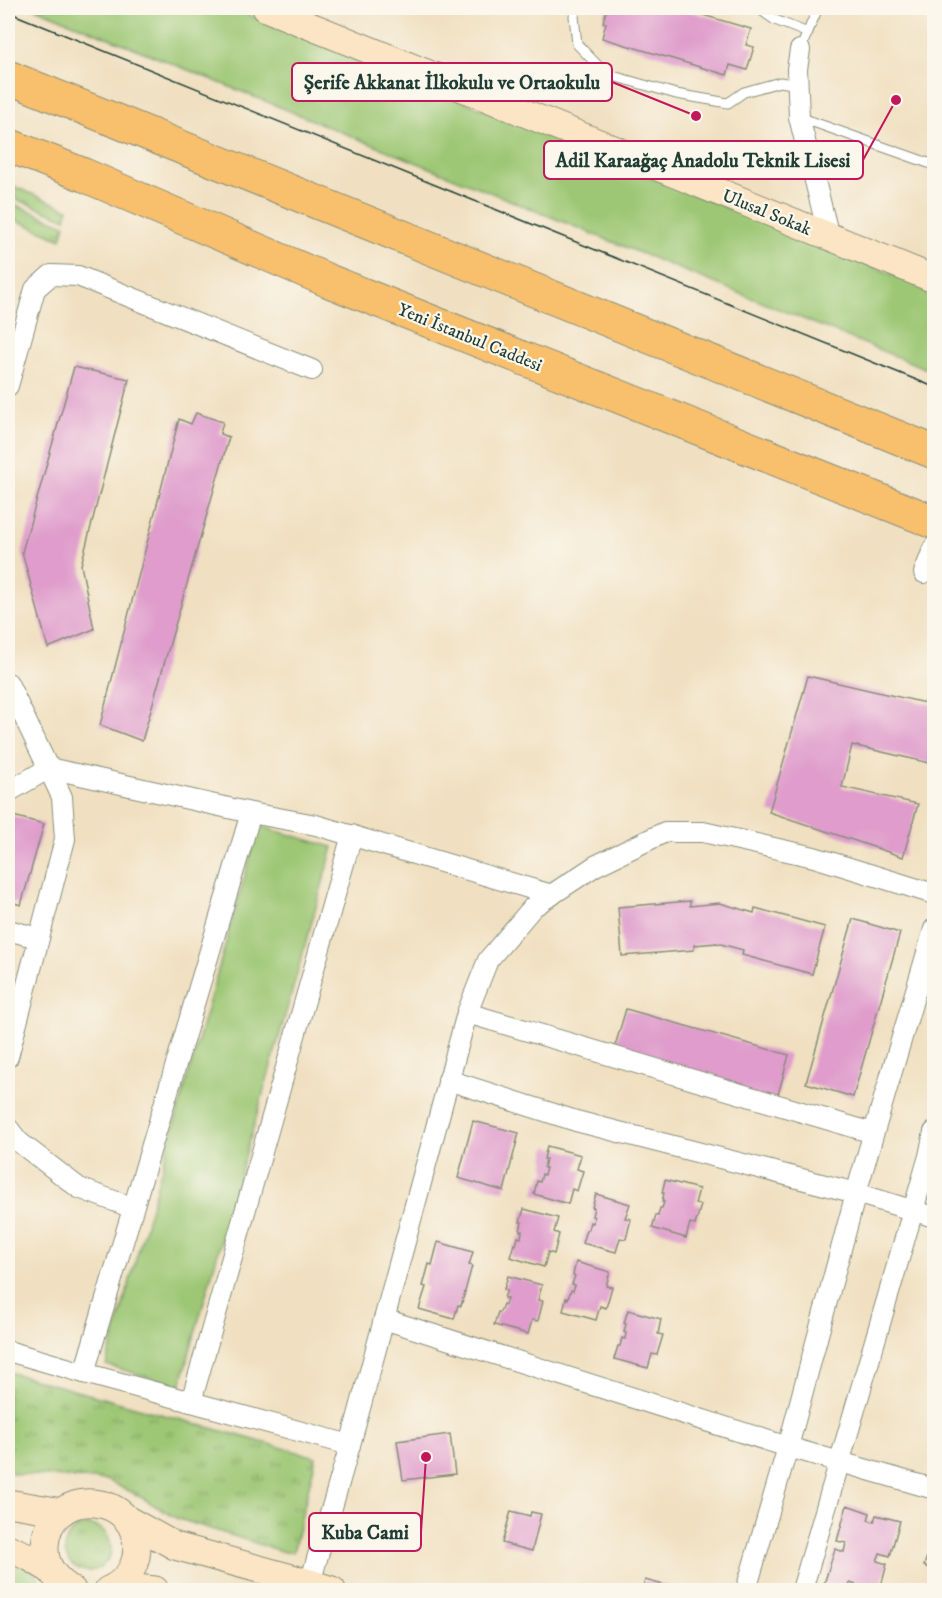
<svg xmlns="http://www.w3.org/2000/svg" width="942" height="1598" font-family="'IM FELL DW Pica',serif">
	<style>
		.grass { fill: url(#grass-tufts); stroke: #5e8254; stroke-width: 1.5 }
		.park { fill: #9dc774; stroke: #5e8254; stroke-width: 1.5 }
		.building { fill: #df9ccc }
		.lines { fill: none; stroke-linecap: round; stroke-linejoin: round }
		.lane-casing { stroke: #888e7a; stroke-width: 11 }
		.street-casing { stroke: #888e7a; stroke-width: 22 }
		.secondary-casing { stroke: #888e7a; stroke-width: 29 }
		.highway-casing { stroke: #888e7a; stroke-width: 35 }
		.lane { stroke: #fff; stroke-width: 9 }
		.street { stroke: #fff; stroke-width: 20 }
		.secondary { stroke: #fce5c4; stroke-width: 27 }
		.highway { stroke: #f8bf6c; stroke-width: 33 }
		.tram { stroke: #1f3d34; stroke-width: 1.5 }
		.labels { text-anchor: middle; stroke-width: 4.5; stroke-linejoin: round; paint-order: stroke }
		.street-label { font-size: 18px; fill: #1f3d34; stroke: #fbf7ec }
		.leader { fill: none; stroke: #c2185b; stroke-width: 2 }
		.callout-dot { fill: #c2185b; stroke: #fbf7ec; stroke-width: 2 }
		.callout { fill: #fbf7ec; stroke: #c2185b; stroke-width: 2 }
		.callout-label { font-size: 20px; text-anchor: middle; font-weight: bold; fill: #1f3d34 }
	</style>
	<defs>
		<pattern id="grass-tufts" width="24" height="20" patternUnits="userSpaceOnUse" patternTransform="scale(1.5)"><rect width="24" height="20" fill="#9dc774"/><path d="M3 7l-1-3M5 7V3M7 7l1-3M15 17l-1-3M17 17v-4M19 17l1-3" fill="none" stroke="#7fa360"/></pattern>
	</defs>
	<rect width="100%" height="100%" fill="#fbf7ec"/>
	<filter id="ink" filterUnits="userSpaceOnUse"><feTurbulence type="fractalNoise" baseFrequency=".0167" numOctaves="2"/><feDisplacementMap in="SourceGraphic" scale="12" xChannelSelector="R" yChannelSelector="G"/><feConvolveMatrix kernelMatrix="1 2 1 2 8 2 1 2 1" color-interpolation-filters="sRGB"/></filter>
	<filter id="wash" filterUnits="userSpaceOnUse"><feTurbulence type="fractalNoise" baseFrequency=".008" numOctaves="4" result="noise"/><feDisplacementMap in="SourceGraphic" scale="24" xChannelSelector="R" yChannelSelector="G"/><feGaussianBlur stdDeviation="1.35" result="paint"/><feColorMatrix in="noise" values="0 0 0 0 0 0 0 0 0 0 0 0 0 0 0 0 0 1.4 0 .05"/><feComposite in="paint" operator="in"/></filter>
	<g filter="url(#wash)">
		<rect width="100%" height="100%" fill="#f0e0c1"/>
		<g class="grass">
			<polygon points="8,184 68,209 66,219 8,196"/>
			<polygon points="8,202 65,225 61,239 8,217"/>
			<polygon points="8,1372 316,1457 293,1552 284,1552 176,1518 139,1496 107,1480 18,1474 8,1472"/>
			<circle cx="88" cy="1548" r="23"/>
		</g>
		<g class="park">
			<polygon points="35,8 231,8 934,291 934,372"/>
			<polygon points="259,826 333,847 180,1386 106,1365"/>
			<path d="M8,1557c15,7 32,15 37,33h-37z"/>
		</g>
		<g id="blocks">
			<g class="building">
				<polygon points="607,8 679,8 751,29 746,45 754,47 747,70 730,65 727,75 602,38 606,23 603,22"/>
				<polygon points="74,367 129,379 81,565 94,629 48,648 22,552"/>
				<polygon points="196,413 223,422 220,434 229,437 142,741 100,725 179,419 191,424"/>
				<polygon points="808,676 934,705 934,764 852,745 842,787 918,804 903,857 769,812"/>
				<polygon points="9,815 44,824 21,905 8,901 8,820"/>
				<polygon points="690,901 690,906 720,903 754,913 755,908 825,927 812,974 742,955 743,950 717,943 694,945 694,950 622,956 618,907"/>
				<polygon points="853,919 900,933 853,1097 806,1083"/>
				<polygon points="626,1009 789,1055 776,1102 612,1056"/>
				<polygon points="473,1121 519,1133 504,1191 458,1178"/>
				<polygon points="547,1146 581,1155 577,1169 583,1171 577,1191 572,1189 568,1204 534,1194 537,1181 540,1182 542,1174 544,1175 546,1168 544,1168 546,1159 544,1159"/>
				<polygon points="665,1180 699,1189 695,1204 701,1205 695,1225 690,1223 686,1238 652,1228 656,1215 658,1216 660,1208 662,1208 664,1202 662,1202 664,1193 662,1193"/>
				<polygon points="596,1194 630,1204 625,1218 631,1219 626,1239 620,1238 616,1252 582,1243 586,1230 588,1230 590,1222 593,1223 594,1217 592,1216 594,1208 592,1207"/>
				<polygon points="524,1209 558,1218 554,1232 559,1234 554,1254 548,1252 544,1267 510,1257 514,1244 516,1245 518,1237 521,1238 522,1231 520,1231 522,1222 520,1222"/>
				<polygon points="438,1242 473,1252 469,1265 472,1266 461,1306 458,1305 454,1319 419,1309 426,1287 423,1286 429,1264 432,1265"/>
				<polygon points="576,1262 610,1272 606,1286 612,1287 606,1308 600,1306 596,1320 563,1311 566,1298 568,1299 571,1290 573,1291 575,1285 572,1284 575,1276 573,1275"/>
				<polygon points="508,1276 542,1285 538,1300 543,1301 538,1321 532,1320 528,1334 494,1325 498,1312 500,1312 503,1304 505,1305 507,1298 504,1298 507,1290 504,1289"/>
				<polygon points="628,1310 661,1319 658,1334 663,1335 657,1355 652,1354 648,1368 614,1359 618,1346 620,1346 622,1338 625,1339 626,1333 624,1332 626,1324 624,1323"/>
				<polygon points="450,1434 455,1474 403,1480 397,1441"/>
				<polygon points="847,1505 870,1513 868,1520 874,1522 876,1515 900,1521 890,1556 880,1553 877,1561 887,1564 880,1590 854,1590 856,1585 850,1583 848,1590 824,1584 835,1549 844,1552 846,1543 837,1541"/>
				<polygon points="511,1511 530,1516 531,1512 541,1514 532,1551 502,1543"/>
				<polygon points="934,1534 934,1569 924,1566"/>
				<polygon points="645,1580 682,1590 642,1590"/>
			</g>
		</g>
	</g>
	<g filter="url(#ink)">
		<use href="#blocks" fill-opacity="0" stroke="#888e7a" stroke-width="1.5"/>
		<g class="lines">
			<defs>
				<g id="lane">
					<polyline points="576,8 574,16 577,44 606,74 676,94 728,103 744,92 780,82 798,85"/>
					<polyline points="758,8 775,20 808,33"/>
					<polyline points="800,50 818,8"/>
					<polyline points="799,117 934,165"/>
				</g>
				<g id="street">
					<polyline points="800,50 797,69 799,117 829,237"/>
					<polyline points="8,386 35,289 51,275 78,276 312,370"/>
					<polyline points="924,573 934,547"/>
					<polyline points="8,683 62,797 65,839 8,1057"/>
					<polyline points="8,792 49,768 251,813 316,825 552,895"/>
					<polyline points="8,930 38,938"/>
					<polyline points="467,1013 873,1133"/>
					<polyline points="448,1080 576,1121 856,1193 934,1217"/>
					<polyline points="8,1128 19,1142 79,1188 133,1208"/>
					<polyline points="384,1319 788,1447 934,1489"/>
					<polyline points="8,1351 84,1373 350,1445"/>
					<polyline points="84,1373 251,813"/>
					<polyline points="191,1402 352,835"/>
					<polyline points="310,1583 350,1445 467,1013 488,960 533,907 595,866 665,832 703,832 814,857 934,894"/>
					<polyline points="746,1590 788,1447 856,1193 934,929"/>
					<polyline points="802,1590 929,1156 934,1132"/>
				</g>
				<g id="secondary">
					<polyline points="266,8 934,279"/>
					<polyline points="8,1503 62,1512"/>
					<polyline points="128,1520 175,1546 310,1583 332,1590"/>
					<polyline points="8,1548 29,1557 49,1569"/>
					<polyline points="117,1586 155,1590"/>
					<path d="M72,1590c-16,-10 -28,-23 -27,-44 3,-64 101,-54 91,11 -3,15 -14,27 -28,33"/>
				</g>
				<g id="highway">
					<polyline points="8,77 934,452"/>
					<polyline points="8,145 84,175 329,281 934,522"/>
				</g>
			</defs>
			<use href="#lane" class="lane-casing"/>
			<use href="#street" class="street-casing"/>
			<use href="#secondary" class="secondary-casing"/>
			<use href="#highway" class="highway-casing"/>
			<use href="#lane" class="lane"/>
			<use href="#street" class="street"/>
			<use href="#secondary" class="secondary"/>
			<use href="#highway" class="highway"/>
			<polyline class="tram" points="8,12 934,387"/>
		</g>
	</g>
	<g class="labels">
		<g class="street-label">
			<text transform="translate(767 212) rotate(22)" y="6">Ulusal Sokak</text>
			<text transform="translate(470 337) rotate(22)" y="6">Yeni İstanbul Caddesi</text>
		</g>
	</g>
	<path class="leader" d="M696 116L612 82M896 100L863 160M426 1457L421 1532"/>
	<g class="callout-dot">
		<circle cx="696" cy="116" r="6"/>
		<circle cx="896" cy="100" r="6"/>
		<circle cx="426" cy="1457" r="6"/>
	</g>
	<g class="callout">
		<rect x="292" y="63" width="320" height="38" rx="6"/>
		<rect x="544" y="141" width="319" height="38" rx="6"/>
		<rect x="309" y="1513" width="112" height="38" rx="6"/>
	</g>
	<g class="callout-label">
		<text x="452" y="89">Şerife Akkanat İlkokulu ve Ortaokulu</text>
		<text x="703" y="167">Adil Karaağaç Anadolu Teknik Lisesi</text>
		<text x="365" y="1539">Kuba Cami</text>
	</g>
	<rect width="942" height="1598" fill="none" stroke="#fbf7ec" stroke-width="30"/>
</svg>
